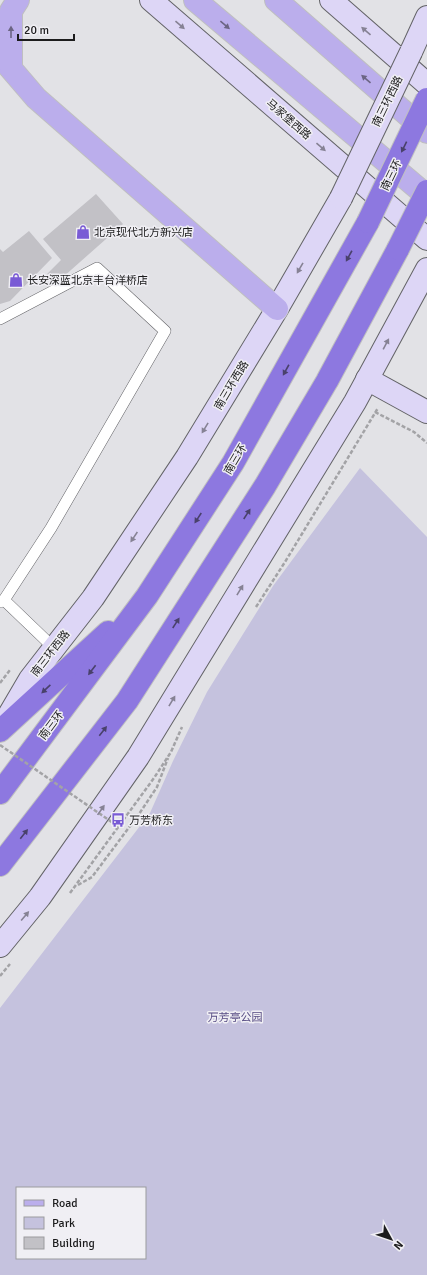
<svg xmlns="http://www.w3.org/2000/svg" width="427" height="1275" font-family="Signika,'Noto Sans SC',sans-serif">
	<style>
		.green { fill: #c5c2de; fill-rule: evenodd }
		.building { fill: #c2c1c6 }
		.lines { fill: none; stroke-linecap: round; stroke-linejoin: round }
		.lane-casing { stroke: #636367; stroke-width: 12 }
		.secondary-casing { stroke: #636367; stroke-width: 24 }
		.primary-casing { stroke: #bfbfc0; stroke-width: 24 }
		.highway-casing { stroke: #bfbfc0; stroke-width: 24 }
		.path { stroke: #a3a3a6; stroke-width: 2.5; stroke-dasharray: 4 2; stroke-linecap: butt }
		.lane { stroke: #fff; stroke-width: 11 }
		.secondary { stroke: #ddd6f6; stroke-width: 22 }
		.primary { stroke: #bbaeec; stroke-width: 22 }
		.highway { stroke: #8d78e0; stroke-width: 22 }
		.secondary-bridge-casing { stroke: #636367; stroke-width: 24; stroke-linecap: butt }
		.highway-bridge-casing { stroke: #bfbfc0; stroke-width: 24; stroke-linecap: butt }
		.path-bridge { stroke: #a3a3a6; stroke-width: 2.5; stroke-dasharray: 4 2; stroke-linecap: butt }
		.secondary-bridge { stroke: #ddd6f6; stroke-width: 22 }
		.highway-bridge { stroke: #8d78e0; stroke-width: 22 }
		.oneway { fill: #868294 }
		.oneway2 { fill: #6c6584 }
		.oneway3 { fill: #49416b }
		.labels { text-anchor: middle; stroke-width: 3; stroke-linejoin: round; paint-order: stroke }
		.street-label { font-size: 11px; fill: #1c1c1d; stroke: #f0eff4 }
		.poi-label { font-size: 11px; fill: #1c1c1d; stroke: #f0eff4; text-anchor: start }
		.park-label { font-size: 11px; fill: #564b83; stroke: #f0eff4 }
	</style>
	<rect width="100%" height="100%" fill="#e2e2e6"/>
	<path class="green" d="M360,468l67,69v738h-427v-267l150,-195 23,-52 34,-69 66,-106zM17,1188h128v70h-128z"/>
	<g class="building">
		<polygon points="96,194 123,224 54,285 46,275 61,260 43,239"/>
		<polygon points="29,231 52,258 10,301 0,304 0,249 3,252"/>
	</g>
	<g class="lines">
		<defs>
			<g id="lane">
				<polyline points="0,319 97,268 165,331 51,528 4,600 0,602"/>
				<polyline points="4,600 54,648"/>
			</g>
			<g id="secondary">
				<polyline points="151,0 427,239"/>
				<polyline points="331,0 427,84"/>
				<polyline points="411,52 427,17"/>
				<polyline points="367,379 427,412"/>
				<polyline points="3,725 30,679 93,598 187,457 277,309 341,198"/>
				<polyline points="0,946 40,897 138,757 355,402 427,269"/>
			</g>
			<g id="primary">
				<polyline points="195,0 427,196"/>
				<polyline points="276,0 427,132"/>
				<polyline points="0,56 36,98 277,309"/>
				<polyline points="11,66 11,11 18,0"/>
			</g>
			<g id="highway">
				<polyline points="0,731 108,632"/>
				<polyline points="0,793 147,596 233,463 368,222"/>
				<polyline points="0,865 127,701 265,486 327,381 398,249"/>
			</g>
		</defs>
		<use href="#lane" class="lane-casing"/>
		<use href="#secondary" class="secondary-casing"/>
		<use href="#primary" class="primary-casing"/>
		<use href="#highway" class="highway-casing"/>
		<g class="path">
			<polyline points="375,412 414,432 427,443"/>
			<polyline points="256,607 285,562 378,408"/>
			<polyline points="0,683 10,670"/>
			<polyline points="78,885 92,877 139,814 157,787 168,758"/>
			<polyline points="70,893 154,778 171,752 182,727"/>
			<polyline points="0,976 10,964"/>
		</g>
		<use href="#lane" class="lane"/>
		<use href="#secondary" class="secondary"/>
		<use href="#primary" class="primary"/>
		<use href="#highway" class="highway"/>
		<defs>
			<polyline id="secondary-bridge" points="341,198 411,52"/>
			<g id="highway-bridge">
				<polyline points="368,222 427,99"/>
				<polyline points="398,249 427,191"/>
			</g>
		</defs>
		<use href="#secondary-bridge" class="secondary-bridge-casing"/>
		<use href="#highway-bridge" class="highway-bridge-casing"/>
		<polyline class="path-bridge" points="0,745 119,827"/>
		<use href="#secondary-bridge" class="secondary-bridge"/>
		<use href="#highway-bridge" class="highway-bridge"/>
	</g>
	<defs><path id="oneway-solid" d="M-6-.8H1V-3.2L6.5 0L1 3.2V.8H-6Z"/></defs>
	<g class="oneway">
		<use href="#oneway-solid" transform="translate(180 25) rotate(41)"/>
		<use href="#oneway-solid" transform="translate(366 31) rotate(-139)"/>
		<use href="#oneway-solid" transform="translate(321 147) rotate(41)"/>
		<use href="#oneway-solid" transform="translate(300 268) rotate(120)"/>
		<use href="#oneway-solid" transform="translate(386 344) rotate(-62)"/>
		<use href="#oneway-solid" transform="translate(205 428) rotate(121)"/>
		<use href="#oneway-solid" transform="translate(134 537) rotate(124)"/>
		<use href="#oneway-solid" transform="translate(240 590) rotate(-59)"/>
		<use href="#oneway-solid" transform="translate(172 701) rotate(-59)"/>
		<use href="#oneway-solid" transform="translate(101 810) rotate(-55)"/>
		<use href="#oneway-solid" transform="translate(25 916) rotate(-50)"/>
	</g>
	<g class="oneway2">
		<use href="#oneway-solid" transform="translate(225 25) rotate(40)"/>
		<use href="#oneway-solid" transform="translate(11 32) rotate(-90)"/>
		<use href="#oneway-solid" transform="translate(366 79) rotate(-139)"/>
	</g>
	<g class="oneway3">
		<use href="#oneway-solid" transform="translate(404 147) rotate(116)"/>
		<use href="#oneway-solid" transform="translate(349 256) rotate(119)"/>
		<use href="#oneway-solid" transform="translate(286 370) rotate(119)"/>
		<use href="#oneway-solid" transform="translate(247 514) rotate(-57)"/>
		<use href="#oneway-solid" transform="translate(198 518) rotate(123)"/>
		<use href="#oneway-solid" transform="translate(176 623) rotate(-57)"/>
		<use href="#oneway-solid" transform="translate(92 670) rotate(127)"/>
		<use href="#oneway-solid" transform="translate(46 689) rotate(137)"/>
		<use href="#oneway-solid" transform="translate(103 731) rotate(-52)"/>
		<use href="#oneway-solid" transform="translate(24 834) rotate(-52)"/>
	</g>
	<defs>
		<symbol id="shop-bare" viewBox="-9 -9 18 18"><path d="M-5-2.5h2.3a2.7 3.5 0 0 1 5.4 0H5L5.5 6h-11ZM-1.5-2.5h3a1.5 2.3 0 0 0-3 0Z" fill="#795bd5" stroke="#f0eff4" stroke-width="2.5" paint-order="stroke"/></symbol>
		<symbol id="bus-bare" viewBox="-9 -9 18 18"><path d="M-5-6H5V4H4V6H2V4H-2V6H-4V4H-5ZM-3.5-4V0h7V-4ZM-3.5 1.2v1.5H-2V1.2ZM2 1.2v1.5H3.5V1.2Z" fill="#795bd5" stroke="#f0eff4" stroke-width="2.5" paint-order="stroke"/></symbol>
	</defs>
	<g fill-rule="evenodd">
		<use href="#shop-bare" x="73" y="222" width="20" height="20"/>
		<use href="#shop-bare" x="6" y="270" width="20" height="20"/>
		<use href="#bus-bare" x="108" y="810" width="20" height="20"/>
	</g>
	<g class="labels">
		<g class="street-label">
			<text transform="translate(387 101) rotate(-64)" y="4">南三环西路</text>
			<text transform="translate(289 119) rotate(41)" y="4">马家堡西路</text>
			<text transform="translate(391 175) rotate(-64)" y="4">南三环</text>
			<text transform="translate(231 385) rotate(-59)" y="4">南三环西路</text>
			<text transform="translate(235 459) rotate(-59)" y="4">南三环</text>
			<text transform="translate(50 653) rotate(-52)" y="4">南三环西路</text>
			<text transform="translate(51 725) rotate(-53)" y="4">南三环</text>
		</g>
		<g class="poi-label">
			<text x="94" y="236">北京现代北方新兴店</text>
			<text x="27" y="284">长安深蓝北京丰台洋桥店</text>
			<text x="129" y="824">万芳桥东</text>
		</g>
		<g class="park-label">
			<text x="235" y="1021">万芳亭公园</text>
		</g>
	</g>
	<rect x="16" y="1187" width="130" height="72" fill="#f0eff4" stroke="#9b9b9e"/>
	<rect x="24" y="1200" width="20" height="6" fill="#bbaeec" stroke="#9b9b9e"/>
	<text x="52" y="1207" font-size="12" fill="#1c1c1d">Road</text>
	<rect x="24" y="1217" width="20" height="12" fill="#c5c2de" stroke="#9b9b9e"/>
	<text x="52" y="1227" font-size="12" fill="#1c1c1d">Park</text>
	<rect x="24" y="1237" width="20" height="12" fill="#c2c1c6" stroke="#9b9b9e"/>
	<text x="52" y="1247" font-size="12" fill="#1c1c1d">Building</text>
	<g transform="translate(391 1239) rotate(130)" stroke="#f0eff4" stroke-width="3" paint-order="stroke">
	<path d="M0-3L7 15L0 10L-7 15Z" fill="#1c1c1d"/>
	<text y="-6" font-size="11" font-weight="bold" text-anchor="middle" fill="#1c1c1d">N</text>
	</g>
	<path d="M18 34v6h56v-6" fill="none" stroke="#1c1c1d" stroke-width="2"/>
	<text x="24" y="34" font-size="12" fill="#1c1c1d" stroke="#f0eff4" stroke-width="3" paint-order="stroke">20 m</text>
</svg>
